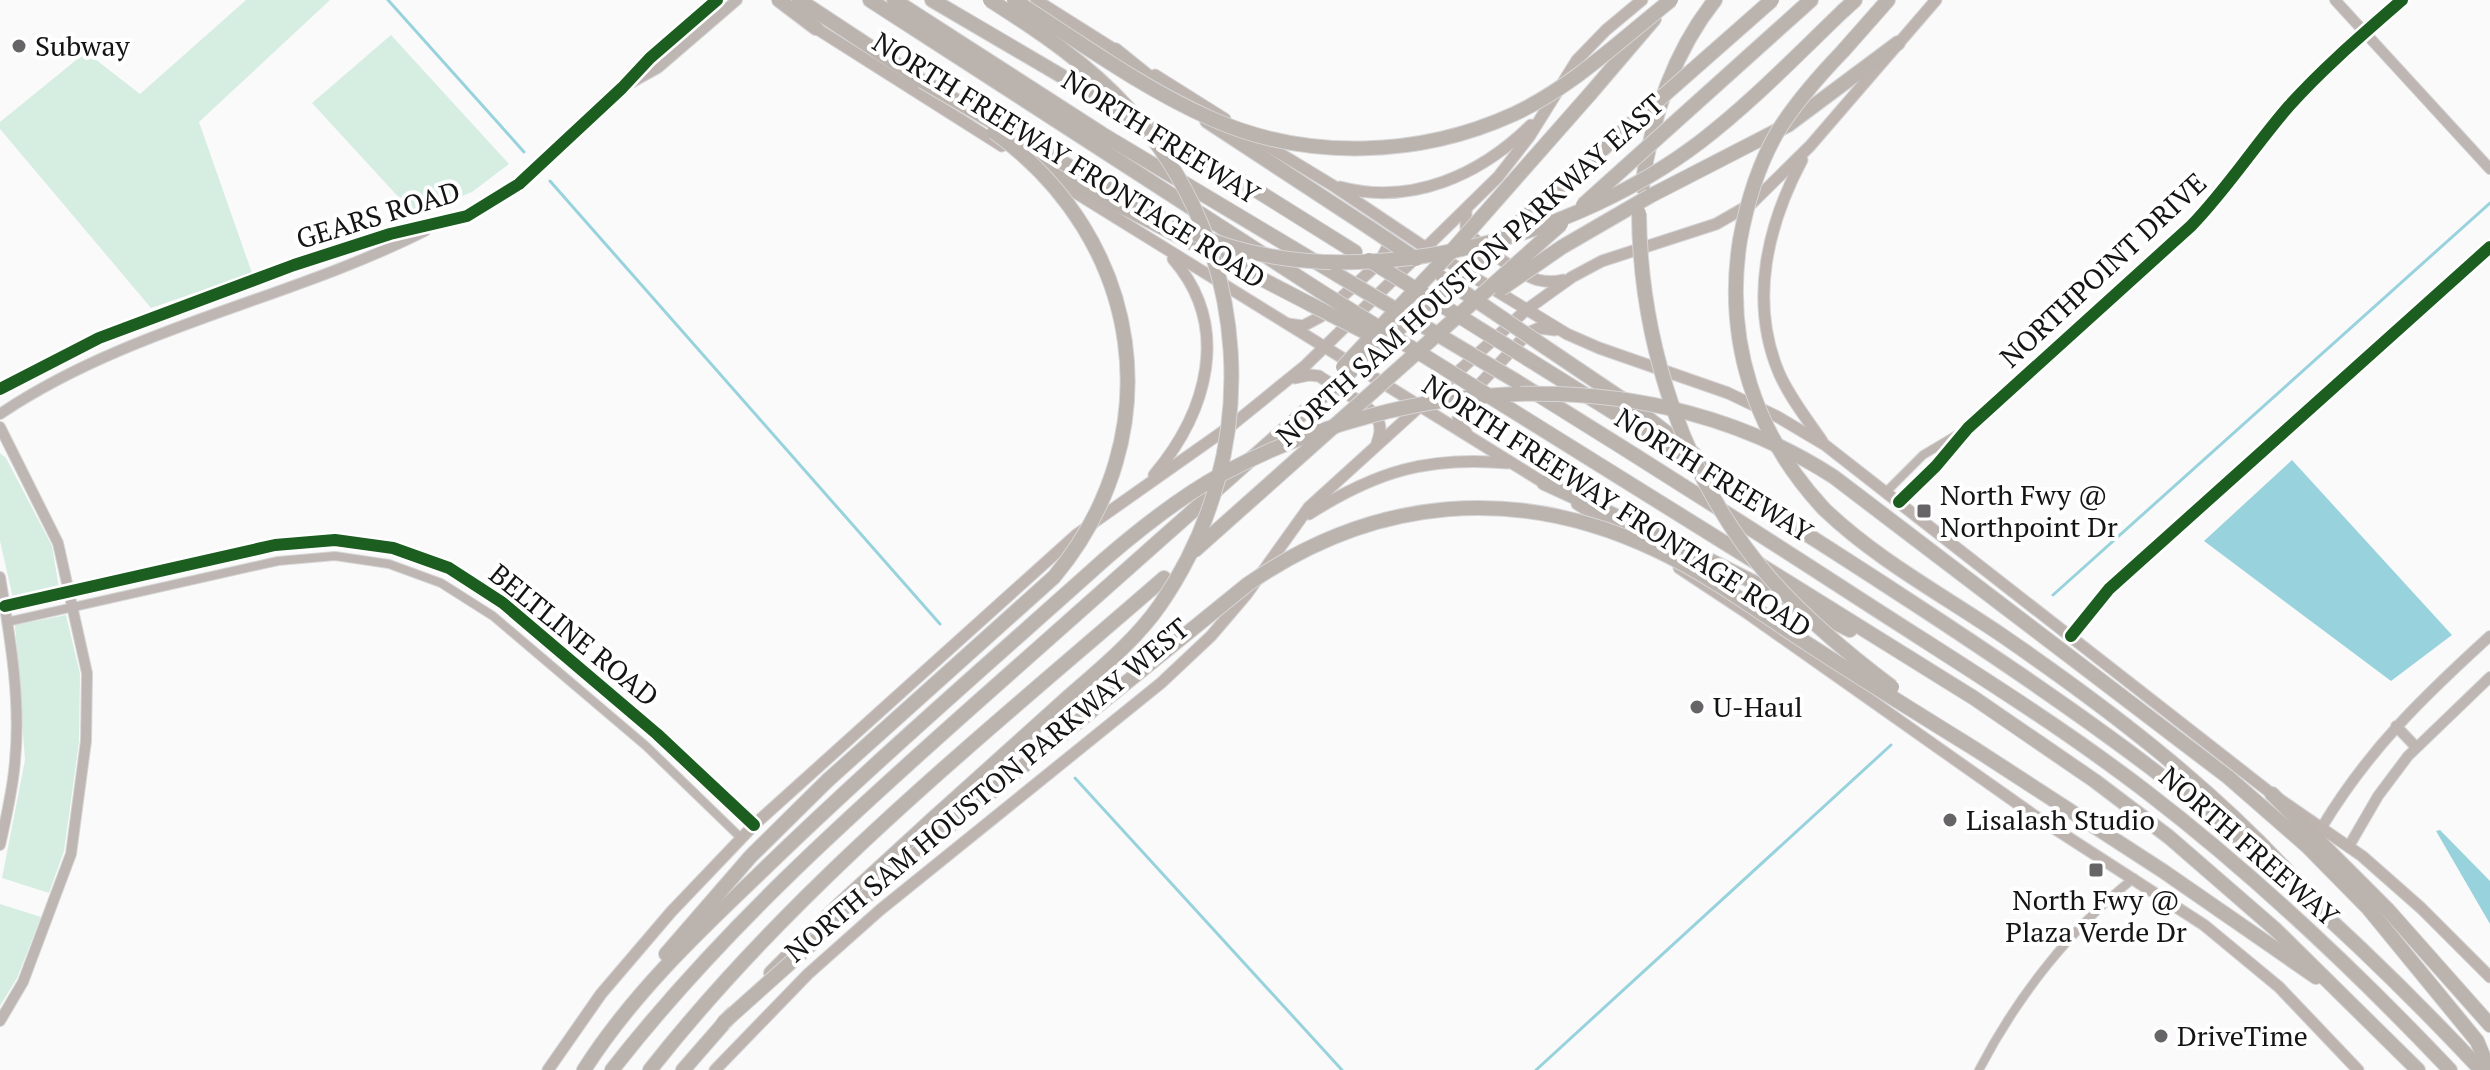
<svg xmlns="http://www.w3.org/2000/svg" width="2490" height="1070" font-family="'PT Serif',serif">
	<style>
		.green { fill: #d6ede2 }
		.water { fill: #98d3dd }
		.lines { fill: none; stroke-linecap: round; stroke-linejoin: round }
		.stream { stroke: #98d3dd; stroke-width: 3 }
		.minor-casing { stroke: #d6d5d6; stroke-width: 10 }
		.tertiary-casing { stroke: #d6d5d6; stroke-width: 12 }
		.secondary-casing { stroke: #d6d5d6; stroke-width: 13 }
		.motorway-casing { stroke: #d6d5d6; stroke-width: 16 }
		.minor { stroke: #beb6b2; stroke-width: 8 }
		.tertiary { stroke: #beb6b2; stroke-width: 10 }
		.secondary { stroke: #bdb4b0; stroke-width: 11 }
		.motorway { stroke: #bab3ae; stroke-width: 14 }
		.motorway-bridge-casing { stroke: #d6d5d6; stroke-width: 16; stroke-linecap: butt }
		.motorway-bridge { stroke: #bab3ae; stroke-width: 14 }
		.cycleway-casing { stroke: #fff; stroke-width: 17 }
		.cycleway { stroke: #1b5e20; stroke-width: 12 }
		.poi-dot { fill: #666466; stroke: #fff; stroke-width: 3 }
		.labels { text-anchor: middle; stroke-width: 8; stroke-linejoin: round; paint-order: stroke }
		.poi-label { font-size: 28px; fill: #151415; stroke: #fff; text-anchor: start }
		.street-label { font-size: 28px; fill: #151415; stroke: #fff }
	</style>
	<rect width="100%" height="100%" fill="#fbfafb"/>
	<g class="green">
		<polygon points="246,0 330,0 199,122 252,273 151,308 0,129 0,122 86,52 140,94"/>
		<polygon points="391,35 509,164 472,192 415,215 312,103"/>
		<polygon points="0,453 6,458 52,546 59,588 13,598 0,541"/>
		<polygon points="66,615 80,674 79,742 64,851 49,893 2,878 25,760 15,625"/>
		<polygon points="0,904 41,917 17,978 0,1006"/>
	</g>
	<g class="water">
		<polygon points="2292,460 2452,635 2391,681 2204,541"/>
		<polygon points="2440,830 2490,881 2490,924 2436,831"/>
	</g>
	<g class="lines">
		<g class="stream">
			<polyline points="388,0 524,152"/>
			<polyline points="550,181 940,624"/>
			<polyline points="2053,595 2490,203"/>
			<polyline points="1075,778 1342,1070"/>
			<polyline points="1536,1070 1891,745"/>
		</g>
		<defs>
			<g id="minor">
				<polyline points="1886,492 1923,455 1960,433"/>
				<path d="M1899,502l37,-36 32,-38 223,-202c36,-37 64,-81 98,-120 34,-38 74,-72 113,-106"/>
				<polyline points="5,606 275,545 335,540 393,548 449,568 503,603 657,734 754,825"/>
				<polyline points="7,622 278,561 335,556 389,564 441,583 493,616 646,746 741,838"/>
				<polyline points="2071,636 2109,589 2490,247"/>
				<path d="M1979,1070c38,-73 91,-141 155,-192"/>
			</g>
			<g id="tertiary">
				<polyline points="2335,0 2490,169"/>
				<polyline points="631,83 658,68 737,0"/>
				<polyline points="0,389 99,338 294,265 390,234 467,216 519,184 622,88 650,58 717,0"/>
				<path d="M0,414c129,-87 288,-114 425,-183"/>
				<polyline points="0,427 58,543 87,673 86,741 71,854 23,982 0,1021"/>
				<path d="M0,577c10,60 21,123 15,184 -2,28 -9,57 -15,84"/>
				<polyline points="2396,726 2416,747"/>
				<path d="M2322,827c47,-78 101,-130 168,-191"/>
				<polyline points="2349,846 2378,796 2408,756 2490,677"/>
			</g>
			<g id="secondary">
				<polyline points="1036,0 1120,53"/>
				<polyline points="811,25 1002,146"/>
				<polyline points="1155,75 1225,119"/>
				<polyline points="1253,137 1332,185 1426,248 1567,334 1599,348 1728,393 1778,417 1825,445 2272,794 2362,856 2421,908 2490,977"/>
				<path d="M1802,160c-35,66 -53,142 -23,213 11,25 28,46 43,68"/>
				<polyline points="1047,175 1549,486"/>
				<path d="M1340,187c72,19 140,-12 191,-62"/>
				<path d="M1466,209v20c8,14 55,46 72,51 9,2 17,2 25,0"/>
				<polyline points="1288,324 1303,326 1320,317 1379,263 1388,246 1388,237"/>
				<path d="M1295,378l14,-3 10,1c14,10 51,29 58,42 5,9 3,17 0,25"/>
				<polyline points="1467,434 1458,418 1463,402 1528,333 1539,328 1555,330"/>
				<path d="M1154,475c53,-63 78,-148 19,-216"/>
				<polyline points="1577,504 1620,531"/>
				<path d="M1309,514c68,-43 119,-58 199,-51"/>
				<polyline points="1679,568 1747,613 2035,816 2204,925 2279,987 2358,1070"/>
				<polyline points="548,1070 601,994 671,912 754,825 1076,535 1232,425 1306,365 1498,177 1529,137 1577,60 1606,30 1642,0"/>
				<polyline points="715,1070 808,974 880,910 1161,683 1211,636 1246,595 1309,507 1526,310 1572,277 1602,261 1716,224 1751,204 1810,146 1936,0"/>
			</g>
			<g id="motorway">
				<polyline points="779,0 816,28"/>
				<polyline points="799,0 922,81"/>
				<polyline points="870,0 1320,291"/>
				<polyline points="894,0 1102,134 1336,274"/>
				<polyline points="932,0 1251,187 1355,252"/>
				<polyline points="1801,9 1811,0"/>
				<polyline points="1843,11 1855,0"/>
				<polyline points="1115,50 1167,92"/>
				<polyline points="1843,51 1888,0"/>
				<polyline points="1590,94 1654,19"/>
				<polyline points="1207,121 1370,228"/>
				<polyline points="1028,158 1310,304"/>
				<path d="M1642,187c9,-66 31,-134 73,-187"/>
				<polyline points="1650,196 1788,125 1898,43"/>
				<polyline points="1545,347 1631,405 1694,454"/>
				<path d="M1528,359c127,79 254,158 379,240 83,54 165,109 244,169 118,91 228,193 330,302"/>
				<path d="M1516,381c113,70 225,141 336,213 100,65 201,126 296,199 108,83 208,178 302,277"/>
				<polyline points="1505,406 1974,698 2095,781 2169,837 2275,929 2418,1070"/>
				<polyline points="1544,483 1675,543 1850,630"/>
				<path d="M1824,509c53,51 119,86 179,127 103,71 202,146 287,238"/>
				<polyline points="1975,749 2163,871 2316,977"/>
				<polyline points="2228,777 2307,846 2368,908 2477,1041 2489,1070"/>
				<polyline points="2272,794 2388,910 2490,1025"/>
				<polyline points="666,954 751,856 828,780"/>
				<polyline points="771,973 839,905 936,816"/>
				<path d="M584,1070c47,-74 111,-135 174,-195 112,-109 231,-212 347,-316"/>
				<path d="M612,1070c106,-136 233,-250 361,-364 104,-92 208,-185 312,-277"/>
				<path d="M650,1070c147,-187 336,-337 514,-492"/>
				<polyline points="683,1070 732,1014"/>
			</g>
		</defs>
		<use href="#minor" class="minor-casing"/>
		<use href="#tertiary" class="tertiary-casing"/>
		<use href="#secondary" class="secondary-casing"/>
		<use href="#motorway" class="motorway-casing"/>
		<use href="#minor" class="minor"/>
		<use href="#tertiary" class="tertiary"/>
		<use href="#secondary" class="secondary"/>
		<use href="#motorway" class="motorway"/>
		<defs>
			<g id="motorway-bridge">
				<path d="M1014,0c64,41 128,88 198,119 95,42 208,38 302,-5 58,-27 108,-75 157,-114"/>
				<path d="M922,81c52,30 105,61 157,91 48,28 98,59 152,75 150,44 347,-12 469,-105 51,-39 96,-86 143,-131"/>
				<polyline points="1583,205 1801,9"/>
				<path d="M1639,213c1,130 45,266 131,365 37,42 78,76 122,109"/>
				<polyline points="1370,228 1416,259"/>
				<polyline points="1369,260 1528,359"/>
				<polyline points="1336,274 1516,381"/>
				<polyline points="1443,278 1545,347"/>
				<polyline points="1501,289 1562,247 1650,196"/>
				<polyline points="1320,291 1505,406"/>
				<polyline points="1310,304 1377,338"/>
				<polyline points="1343,367 1450,253 1590,94"/>
				<polyline points="1285,429 1772,0"/>
				<path d="M1824,509c-69,-74 -100,-168 -84,-269 7,-38 18,-75 38,-109 18,-29 41,-55 65,-80"/>
				<polyline points="1194,551 1561,224"/>
				<path d="M1105,559c37,-32 75,-62 117,-85 186,-100 430,-115 612,3l394,300"/>
				<path d="M828,780l226,-203c119,-143 90,-337 -60,-445"/>
				<path d="M936,816c43,-39 87,-78 130,-117 33,-29 69,-58 94,-94 106,-154 93,-358 -32,-497 -40,-44 -88,-76 -138,-108"/>
				<path d="M723,1023l114,-102 111,-94 300,-243c127,-88 269,-100 408,-34 55,26 104,63 155,96 54,35 109,69 164,103"/>
			</g>
		</defs>
		<use href="#motorway-bridge" class="motorway-bridge-casing"/>
		<use href="#motorway-bridge" class="motorway-bridge"/>
		<defs>
			<g id="cycleway">
				<polyline points="0,389 99,338 294,265 390,234 467,216 519,184 622,88 650,58 717,0"/>
				<path d="M1899,502l37,-36 32,-38 223,-202c36,-37 64,-81 98,-120 34,-38 74,-72 113,-106"/>
				<polyline points="5,606 275,545 335,540 393,548 449,568 503,603 657,734 754,825"/>
				<polyline points="2071,636 2109,589 2490,247"/>
			</g>
		</defs>
		<use href="#cycleway" class="cycleway-casing"/>
		<use href="#cycleway" class="cycleway"/>
	</g>
	<g class="poi-dot">
		<circle cx="19" cy="46" r="8"/>
		<rect x="1916" y="503" width="16" height="16" rx="4"/>
		<circle cx="1697" cy="707" r="8"/>
		<circle cx="1950" cy="820" r="8"/>
		<rect x="2088" y="862" width="16" height="16" rx="4"/>
		<circle cx="2161" cy="1036" r="8"/>
	</g>
	<g class="labels">
		<g class="poi-label">
			<text x="35" y="56">Subway</text>
			<text x="1940" y="505">North Fwy @<tspan x="1940" dy="32">Northpoint Dr</tspan></text>
			<text x="1713" y="717">U-Haul</text>
			<text x="1966" y="830">Lisalash Studio</text>
			<text x="2096" y="910" text-anchor="middle">North Fwy @<tspan x="2096" dy="32">Plaza Verde Dr</tspan></text>
			<text x="2177" y="1046">DriveTime</text>
		</g>
		<g class="street-label">
			<text transform="translate(1161 137) rotate(32)" y="10">NORTH FREEWAY</text>
			<text transform="translate(1069 160) rotate(32)" y="10">NORTH FREEWAY FRONTAGE ROAD</text>
			<text transform="translate(378 215) rotate(-17)" y="10">GEARS ROAD</text>
			<text transform="translate(1470 270) rotate(-42)" y="10">NORTH SAM HOUSTON PARKWAY EAST</text>
			<text transform="translate(2103 270) rotate(-43)" y="10">NORTHPOINT DRIVE</text>
			<text transform="translate(1714 475) rotate(32)" y="10">NORTH FREEWAY</text>
			<text transform="translate(1617 506) rotate(33)" y="10">NORTH FREEWAY FRONTAGE ROAD</text>
			<text transform="translate(574 635) rotate(39)" y="10">BELTLINE ROAD</text>
			<text transform="translate(987 790) rotate(-40)" y="10">NORTH SAM HOUSTON PARKWAY WEST</text>
			<text transform="translate(2249 846) rotate(41)" y="10">NORTH FREEWAY</text>
		</g>
	</g>
</svg>
